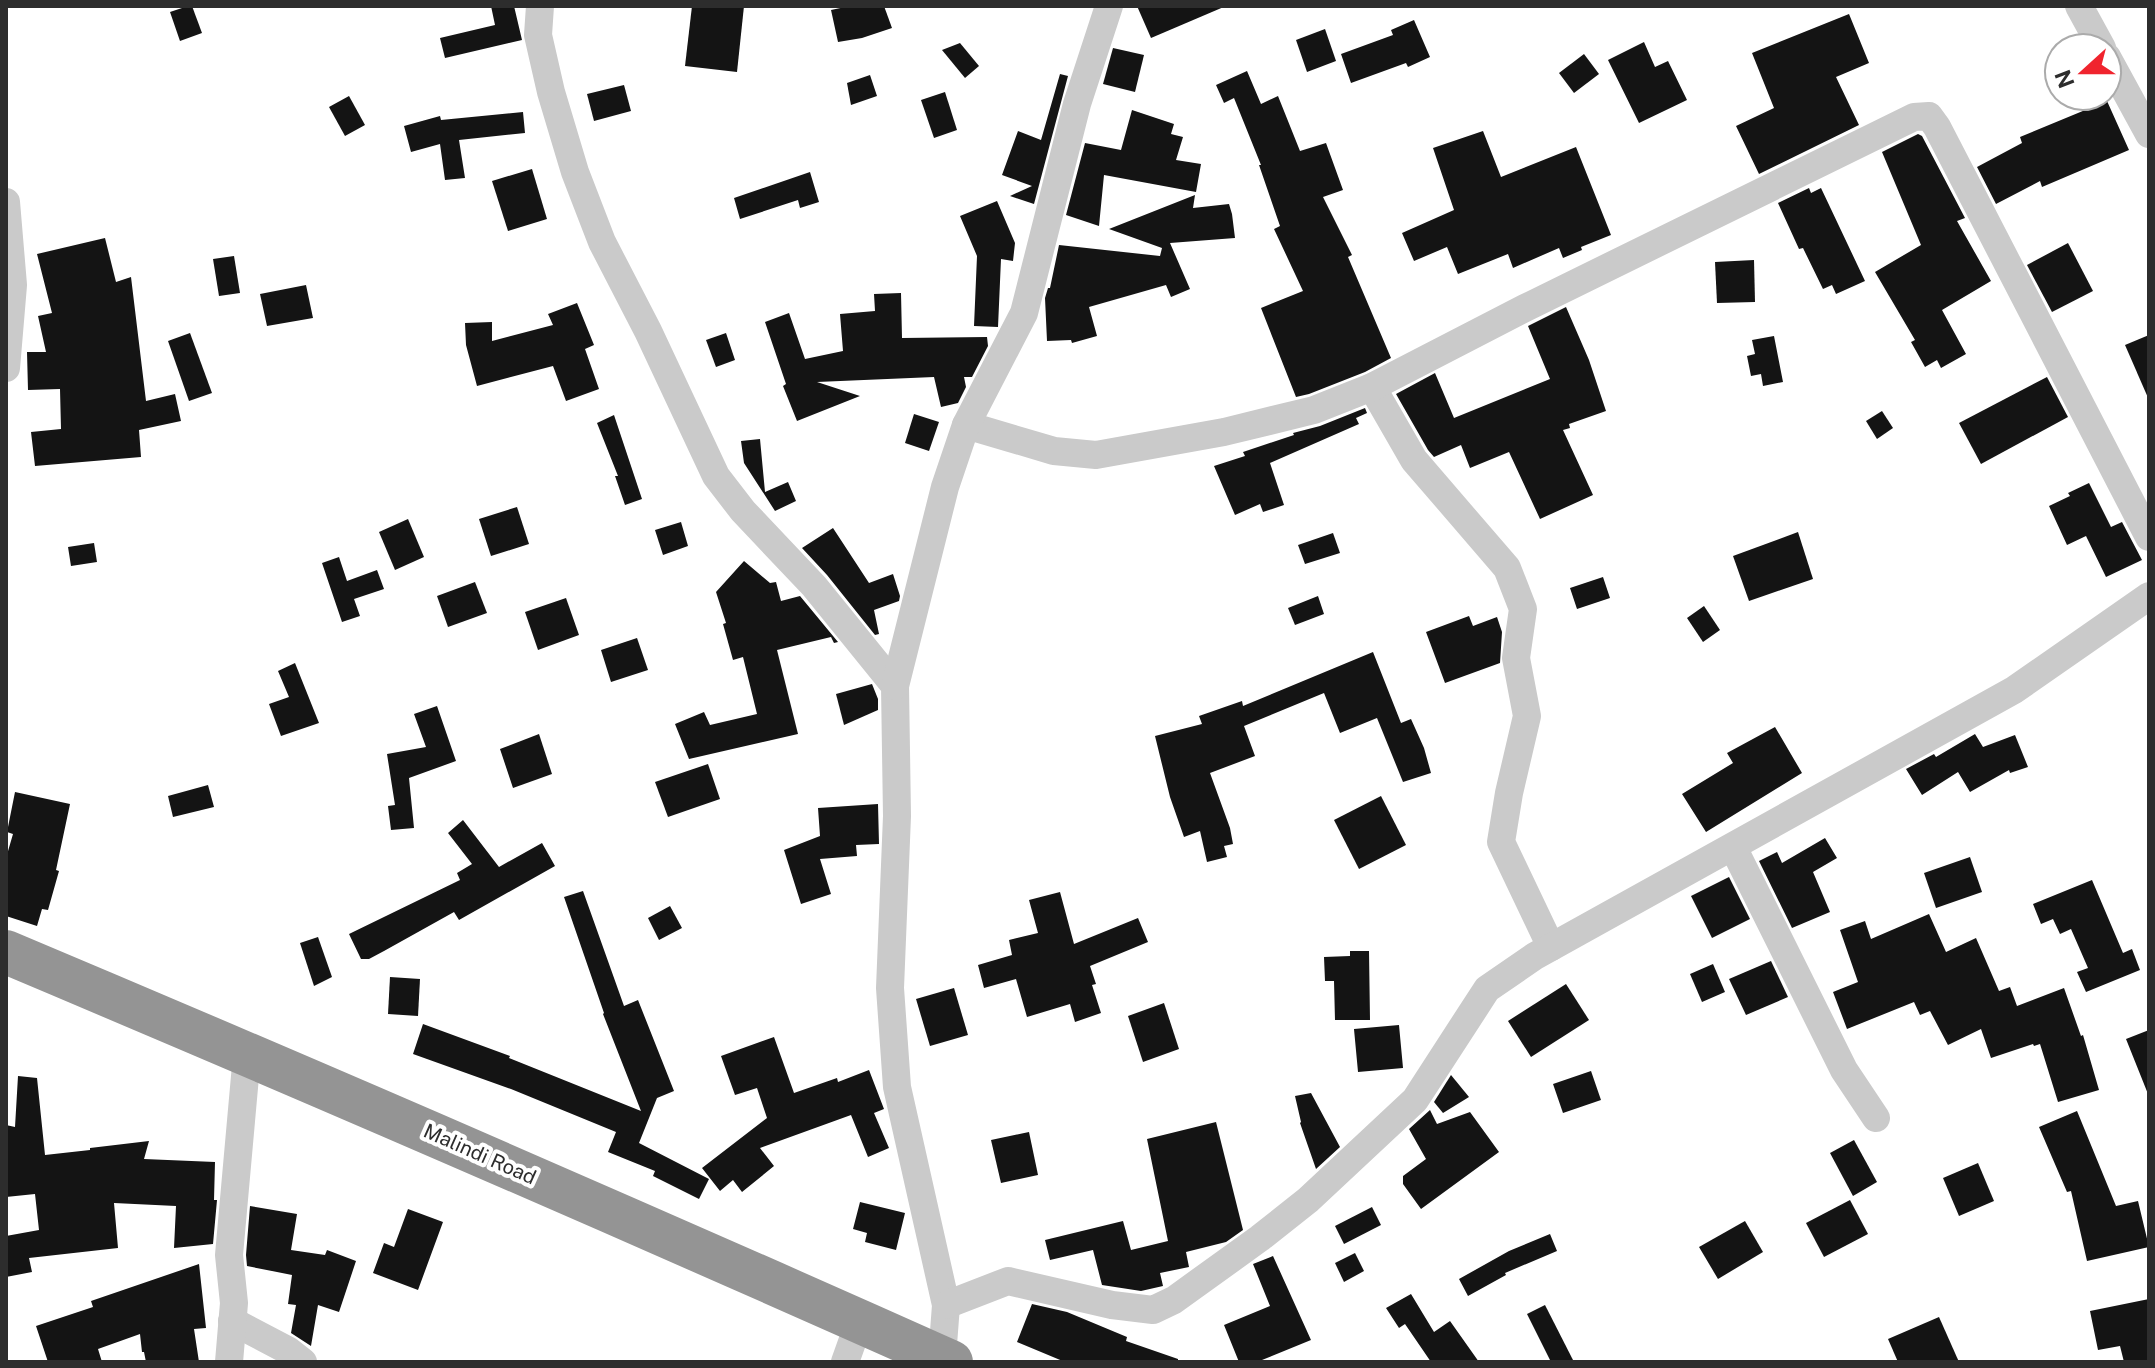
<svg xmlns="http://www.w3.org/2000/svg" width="2155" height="1368" font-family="'Public Sans',sans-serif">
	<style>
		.building { fill: #141414 }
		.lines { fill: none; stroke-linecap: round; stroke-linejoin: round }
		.street { stroke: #cacaca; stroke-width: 28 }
		.highway { stroke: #949494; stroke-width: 44 }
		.labels { text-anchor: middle; stroke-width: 8; stroke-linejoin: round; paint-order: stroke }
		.street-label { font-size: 20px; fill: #2d2d2d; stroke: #fff }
	</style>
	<rect width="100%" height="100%" fill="#fff"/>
	<g class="building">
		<polygon points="188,6 192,6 202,33 180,41 170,12"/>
		<polygon points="491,6 514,6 522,40 445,58 440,38 495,25"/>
		<polygon points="692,6 744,6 737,72 685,66"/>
		<polygon points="850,6 884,6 892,28 862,38 838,42 831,10"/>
		<polygon points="1137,6 1226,6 1151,38"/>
		<polygon points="1849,14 1869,63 1836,77 1859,125 1759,174 1736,126 1774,108 1752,53"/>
		<polygon points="1414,20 1430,57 1408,67 1406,63 1351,83 1341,54 1393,35 1391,30"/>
		<polygon points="1325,29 1336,61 1307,72 1296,40"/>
		<polygon points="1644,42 1655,67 1668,61 1687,100 1639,123 1608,60"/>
		<polygon points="960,43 979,66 965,78 942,50"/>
		<polygon points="1113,48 1144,55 1135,92 1103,84"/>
		<polygon points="1584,54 1599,74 1574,93 1559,73"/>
		<polygon points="1247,71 1261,104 1278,96 1300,151 1326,143 1343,190 1323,197 1352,255 1348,257 1391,358 1365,372 1309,394 1296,397 1261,308 1303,291 1274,229 1280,226 1259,165 1261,165 1234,98 1224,103 1216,85"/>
		<polygon points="1060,74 1068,76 1034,204 1010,196 1032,186 1002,175 1018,131 1041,140"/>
		<polygon points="870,75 877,96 851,105 847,83"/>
		<polygon points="624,85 631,111 594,121 587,94"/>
		<polygon points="945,92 957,130 934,138 921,100"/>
		<polygon points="349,96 365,125 345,136 329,107"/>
		<polygon points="2107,101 2129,150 2042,187 2040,181 1996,204 1977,167 2022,143 2020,137"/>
		<polygon points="1132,110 1174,124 1171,134 1183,137 1176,160 1201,164 1196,192 1104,175 1099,226 1066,215 1085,143 1121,150"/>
		<polygon points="523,112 525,133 459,140 465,178 445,180 440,144 411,152 404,126 440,116 441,120"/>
		<polygon points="1483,131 1501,177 1576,147 1611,235 1581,247 1582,250 1563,258 1559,248 1513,268 1508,254 1458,274 1447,247 1414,261 1402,233 1454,210 1433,148"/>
		<polygon points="1918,134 1922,136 1965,218 1957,221 1991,281 1942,310 1966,354 1941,368 1937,360 1925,367 1911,342 1915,340 1875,272 1921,245 1882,152"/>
		<polygon points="532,169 547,219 508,231 492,181"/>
		<polygon points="810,172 819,202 800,208 798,200 740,219 734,198"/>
		<polygon points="1809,188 1811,193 1821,188 1865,281 1836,294 1832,285 1823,289 1803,248 1799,249 1778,203"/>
		<polygon points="1195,195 1193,208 1229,204 1232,214 1235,238 1170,243 1190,289 1171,297 1166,285 1089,307 1097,336 1072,343 1071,340 1047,341 1045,298 1048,288 1050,288 1059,245 1160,256 1162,248 1109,229"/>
		<polygon points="997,201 1015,243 1013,261 1001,259 998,327 974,326 977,256 960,216"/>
		<polygon points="105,238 116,282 131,277 146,401 175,394 181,421 139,430 141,457 35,466 31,432 61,429 60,389 28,390 27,352 46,352 38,316 52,313 37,254"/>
		<polygon points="2068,243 2093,291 2052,312 2027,265"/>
		<polygon points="234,256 240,293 219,296 213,259"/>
		<polygon points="1754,260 1755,302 1717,303 1715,262"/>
		<polygon points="306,285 313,318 267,326 260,294"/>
		<polygon points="901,293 902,338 987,337 988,346 972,377 964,377 966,387 958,403 941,407 934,377 817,382 860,396 797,421 783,386 786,384 765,322 789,313 805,359 843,351 840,314 875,311 874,294"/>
		<polygon points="577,303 594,345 585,349 599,389 566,401 553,366 477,386 466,345 465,323 492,322 492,341 553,325 548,314"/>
		<polygon points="1566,307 1589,360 1606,411 1569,424 1570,428 1563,430 1593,495 1540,519 1509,452 1470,468 1461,445 1434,457 1428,450 1396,394 1435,373 1454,418 1550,379 1528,326"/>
		<polygon points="190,333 212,393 189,401 168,341"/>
		<polygon points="726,333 735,360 716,367 706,340"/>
		<polygon points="2149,335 2149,400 2125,345"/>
		<polygon points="1774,336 1783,382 1763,386 1761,374 1751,376 1747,356 1755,354 1752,340"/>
		<polygon points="2047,377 2068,417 1981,464 1959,423"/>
		<polygon points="1365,408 1367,413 1356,418 1359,424 1270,463 1284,505 1263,512 1260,504 1235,515 1214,466 1245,456 1243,452 1294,435 1293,433 1320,426"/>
		<polygon points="1882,411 1893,428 1877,439 1866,421"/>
		<polygon points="914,414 939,422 929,451 905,443"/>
		<polygon points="614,415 642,499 625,505 615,476 618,476 597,423"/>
		<polygon points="760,439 765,492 788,482 796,501 775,511 744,463 741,441"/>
		<polygon points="2089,483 2111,527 2122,522 2142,560 2106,577 2086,536 2067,545 2049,506 2070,496 2068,493"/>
		<polygon points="517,507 529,544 491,556 479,519"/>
		<polygon points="408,519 424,557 395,570 379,532"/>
		<polygon points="681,522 688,546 663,555 655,530"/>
		<polygon points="833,528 869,583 893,574 900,596 899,601 874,610 879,634 875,635 827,575 802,548"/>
		<polygon points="1798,532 1813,579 1749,601 1733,556"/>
		<polygon points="1333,533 1340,553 1305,564 1298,545"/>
		<polygon points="94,543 97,562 71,566 68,547"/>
		<polygon points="339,557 347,581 377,570 384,589 354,599 360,616 342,622 322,563"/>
		<polygon points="744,561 770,583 776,582 781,601 800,596 838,642 834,643 831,637 777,650 798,734 689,759 675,724 704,712 710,725 757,714 743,657 733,660 723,624 726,623 716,592"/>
		<polygon points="1603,577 1610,598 1577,609 1570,588"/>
		<polygon points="475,582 487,613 448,627 437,596"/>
		<polygon points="1318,596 1324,614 1295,625 1288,608"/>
		<polygon points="566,598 579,635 538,650 525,612"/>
		<polygon points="1704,606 1720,630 1703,642 1687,618"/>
		<polygon points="1469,616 1473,626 1497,617 1502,632 1500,663 1445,683 1426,632"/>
		<polygon points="637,638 648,670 611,682 601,650"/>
		<polygon points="1373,652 1401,723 1411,719 1424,748 1431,773 1403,782 1377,718 1340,733 1324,693 1244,726 1255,756 1210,773 1230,828 1233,844 1224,846 1227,857 1207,862 1200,831 1184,837 1170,797 1155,736 1202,724 1199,716 1242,701 1243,706"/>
		<polygon points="295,663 319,723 281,736 269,704 289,697 278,671"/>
		<polygon points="872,684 878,699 878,710 844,725 836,694"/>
		<polygon points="437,706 456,761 409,778 414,828 391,830 388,806 395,805 387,754 426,747 414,714"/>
		<polygon points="1775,727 1802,773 1706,832 1682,794 1733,763 1727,753"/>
		<polygon points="539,734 552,774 513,788 500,749"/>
		<polygon points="1975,734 1983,747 2015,735 2028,767 2010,773 2009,770 1970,792 1958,772 1922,795 1906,769 1934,754 1936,757"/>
		<polygon points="708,764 720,799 668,817 655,782"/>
		<polygon points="208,785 214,807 173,817 168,796"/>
		<polygon points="15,792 70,804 56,870 59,871 48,910 42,909 37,926 6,916 6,858 13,834 7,832"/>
		<polygon points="1381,796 1406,845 1359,869 1334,820"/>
		<polygon points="878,804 879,844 856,845 857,856 820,859 831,894 801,904 784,850 820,836 818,808"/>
		<polygon points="463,820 499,867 542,843 555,866 459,920 454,912 384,951 369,959 361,959 349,934 460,880 457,873 472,864 448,833"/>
		<polygon points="1825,838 1837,858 1813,872 1830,912 1792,928 1759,861 1777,852 1782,863"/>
		<polygon points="1970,857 1982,892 1936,908 1924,873"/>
		<polygon points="1729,877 1750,919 1712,938 1691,896"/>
		<polygon points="2092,880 2123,953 2132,949 2140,970 2086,992 2077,972 2088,968 2071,929 2060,934 2053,919 2041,924 2033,904"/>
		<polygon points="583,891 624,1006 638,1000 674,1091 657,1098 639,1143 709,1179 699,1199 653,1176 655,1171 608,1152 616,1132 511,1089 413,1054 423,1024 510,1056 509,1058 641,1111 603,1014 604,1013 564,897"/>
		<polygon points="1060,892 1074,944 1138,918 1148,942 1090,966 1096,984 1092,985 1101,1013 1075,1022 1070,1004 1027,1017 1016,979 984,988 978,965 1012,955 1009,940 1038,933 1029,900"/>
		<polygon points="670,906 682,928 659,940 648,918"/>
		<polygon points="1929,914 1946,952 1976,938 1999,991 2010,987 2017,1006 2064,988 2081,1036 2083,1035 2099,1090 2058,1102 2040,1044 2034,1046 2033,1044 1991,1058 1981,1029 1948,1045 1930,1011 1920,1015 1914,1002 1847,1029 1833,992 1858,982 1840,930 1865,921 1871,939"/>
		<polygon points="318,937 332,977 314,986 300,943"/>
		<polygon points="1350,951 1369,951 1370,1020 1335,1020 1334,981 1325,981 1324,957 1350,956"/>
		<polygon points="1771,961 1788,997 1746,1015 1729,979"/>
		<polygon points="1713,964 1725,992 1702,1002 1690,974"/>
		<polygon points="390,977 420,979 418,1016 388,1014"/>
		<polygon points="1566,984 1589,1020 1531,1057 1508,1021"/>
		<polygon points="954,988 968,1035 930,1046 916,999"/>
		<polygon points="1164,1003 1179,1049 1143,1062 1128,1016"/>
		<polygon points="1399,1025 1403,1068 1358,1072 1354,1029"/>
		<polygon points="2149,1030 2149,1094 2148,1094 2126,1039"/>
		<polygon points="774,1037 794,1093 837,1078 838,1082 869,1070 884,1109 874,1113 889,1148 868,1157 851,1115 760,1148 774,1166 742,1192 733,1180 720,1191 702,1168 767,1118 757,1088 735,1095 721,1056"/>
		<polygon points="1591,1071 1601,1100 1563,1113 1553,1084"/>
		<polygon points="1451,1075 1469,1097 1443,1113 1434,1102"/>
		<polygon points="18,1076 37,1078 45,1155 90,1150 90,1148 149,1141 144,1159 215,1162 214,1200 217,1200 213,1244 174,1248 176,1206 114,1203 118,1248 29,1258 32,1272 6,1277 6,1236 39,1230 35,1194 6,1197 6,1125 15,1127"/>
		<polygon points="1311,1093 1340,1147 1316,1169 1300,1123 1301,1122 1295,1096"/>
		<polygon points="1430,1110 1437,1124 1470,1112 1499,1152 1421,1209 1403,1184 1403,1176 1426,1159 1409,1129"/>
		<polygon points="2077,1111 2116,1206 2138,1201 2149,1247 2087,1261 2071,1191 2067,1192 2039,1127"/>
		<polygon points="1216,1122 1243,1230 1226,1242 1186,1252 1189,1267 1160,1273 1163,1286 1141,1291 1102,1285 1093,1250 1050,1260 1045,1240 1123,1221 1131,1250 1168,1241 1147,1139"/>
		<polygon points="1029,1132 1038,1175 1001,1183 991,1140"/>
		<polygon points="1854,1140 1877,1182 1853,1196 1830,1153"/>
		<polygon points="1978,1163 1994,1201 1959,1216 1943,1178"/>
		<polygon points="1850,1200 1868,1234 1824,1257 1806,1223"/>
		<polygon points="860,1202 905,1213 896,1250 865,1242 867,1233 853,1229"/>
		<polygon points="250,1206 297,1214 291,1250 325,1255 327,1250 356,1261 339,1312 318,1305 311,1346 291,1333 296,1305 288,1304 292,1275 247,1266 246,1255"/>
		<polygon points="1372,1207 1381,1225 1344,1244 1335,1226"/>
		<polygon points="408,1209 443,1222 418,1290 373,1273 384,1243 394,1247"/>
		<polygon points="1745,1221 1763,1252 1718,1279 1699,1247"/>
		<polygon points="1550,1234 1557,1251 1505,1273 1506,1275 1468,1296 1459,1279 1509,1251"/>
		<polygon points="1355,1253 1364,1271 1344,1282 1335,1263"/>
		<polygon points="1273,1256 1311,1340 1257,1362 1239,1362 1224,1325 1270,1306 1253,1264"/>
		<polygon points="199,1264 206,1328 194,1329 199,1362 146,1362 144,1352 142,1352 140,1334 98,1349 102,1362 48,1362 36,1326 93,1307 91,1301"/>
		<polygon points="1411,1294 1434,1332 1450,1321 1479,1362 1431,1362 1405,1324 1399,1328 1386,1308"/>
		<polygon points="2149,1299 2149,1362 2124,1362 2120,1346 2098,1350 2090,1311"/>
		<polygon points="1032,1304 1067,1312 1127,1337 1126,1341 1178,1359 1178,1362 1065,1362 1017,1342"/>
		<polygon points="1545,1305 1574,1362 1551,1362 1527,1314"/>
		<polygon points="1939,1317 1959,1362 1898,1362 1888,1339"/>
	</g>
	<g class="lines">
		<g class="street">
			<polyline points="540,6 538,35 551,92 575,172 602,242 648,331 716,476 743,511 814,586 895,686 897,816 890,988 897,1087 946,1305 942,1358"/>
			<polyline points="2079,6 2102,48"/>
			<polyline points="2107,57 2149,134"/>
			<polyline points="6,202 13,285 6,368"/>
			<polyline points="1372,387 1414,460 1507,568 1523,609 1516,658 1527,716 1509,793 1501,842 1551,947"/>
			<polyline points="966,425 1054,451 1096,455 1224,432 1314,410 1372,387 1525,308 1914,117 1929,116 1937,127 2149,537"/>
			<polyline points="895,686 945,487 966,425 1024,313 1077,104 1109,6"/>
			<polyline points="1733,847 1844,1070 1876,1118"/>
			<polyline points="946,1305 1008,1281 1112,1305 1153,1310 1174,1300 1260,1238 1308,1200 1415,1100 1487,989 1535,956 2014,690 2149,596"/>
			<polyline points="232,1321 289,1351 303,1362"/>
			<polyline points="229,1362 234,1303 229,1255 247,1054"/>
			<polyline points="845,1362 860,1320"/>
		</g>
		<path class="highway" d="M6,952c316,133 631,270 945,410"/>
	</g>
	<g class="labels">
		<g class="street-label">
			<text transform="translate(480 1154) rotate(24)" y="7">Malindi Road</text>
		</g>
	</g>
	<rect width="2155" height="1368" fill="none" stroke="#2d2d2d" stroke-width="16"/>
	<g transform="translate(2083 72) rotate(249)"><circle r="38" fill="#ffffff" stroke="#ababab" stroke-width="2"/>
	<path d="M0-6L14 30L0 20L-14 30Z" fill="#f0242e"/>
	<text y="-12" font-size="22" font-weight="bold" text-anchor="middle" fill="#2d2d2d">N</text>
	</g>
</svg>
